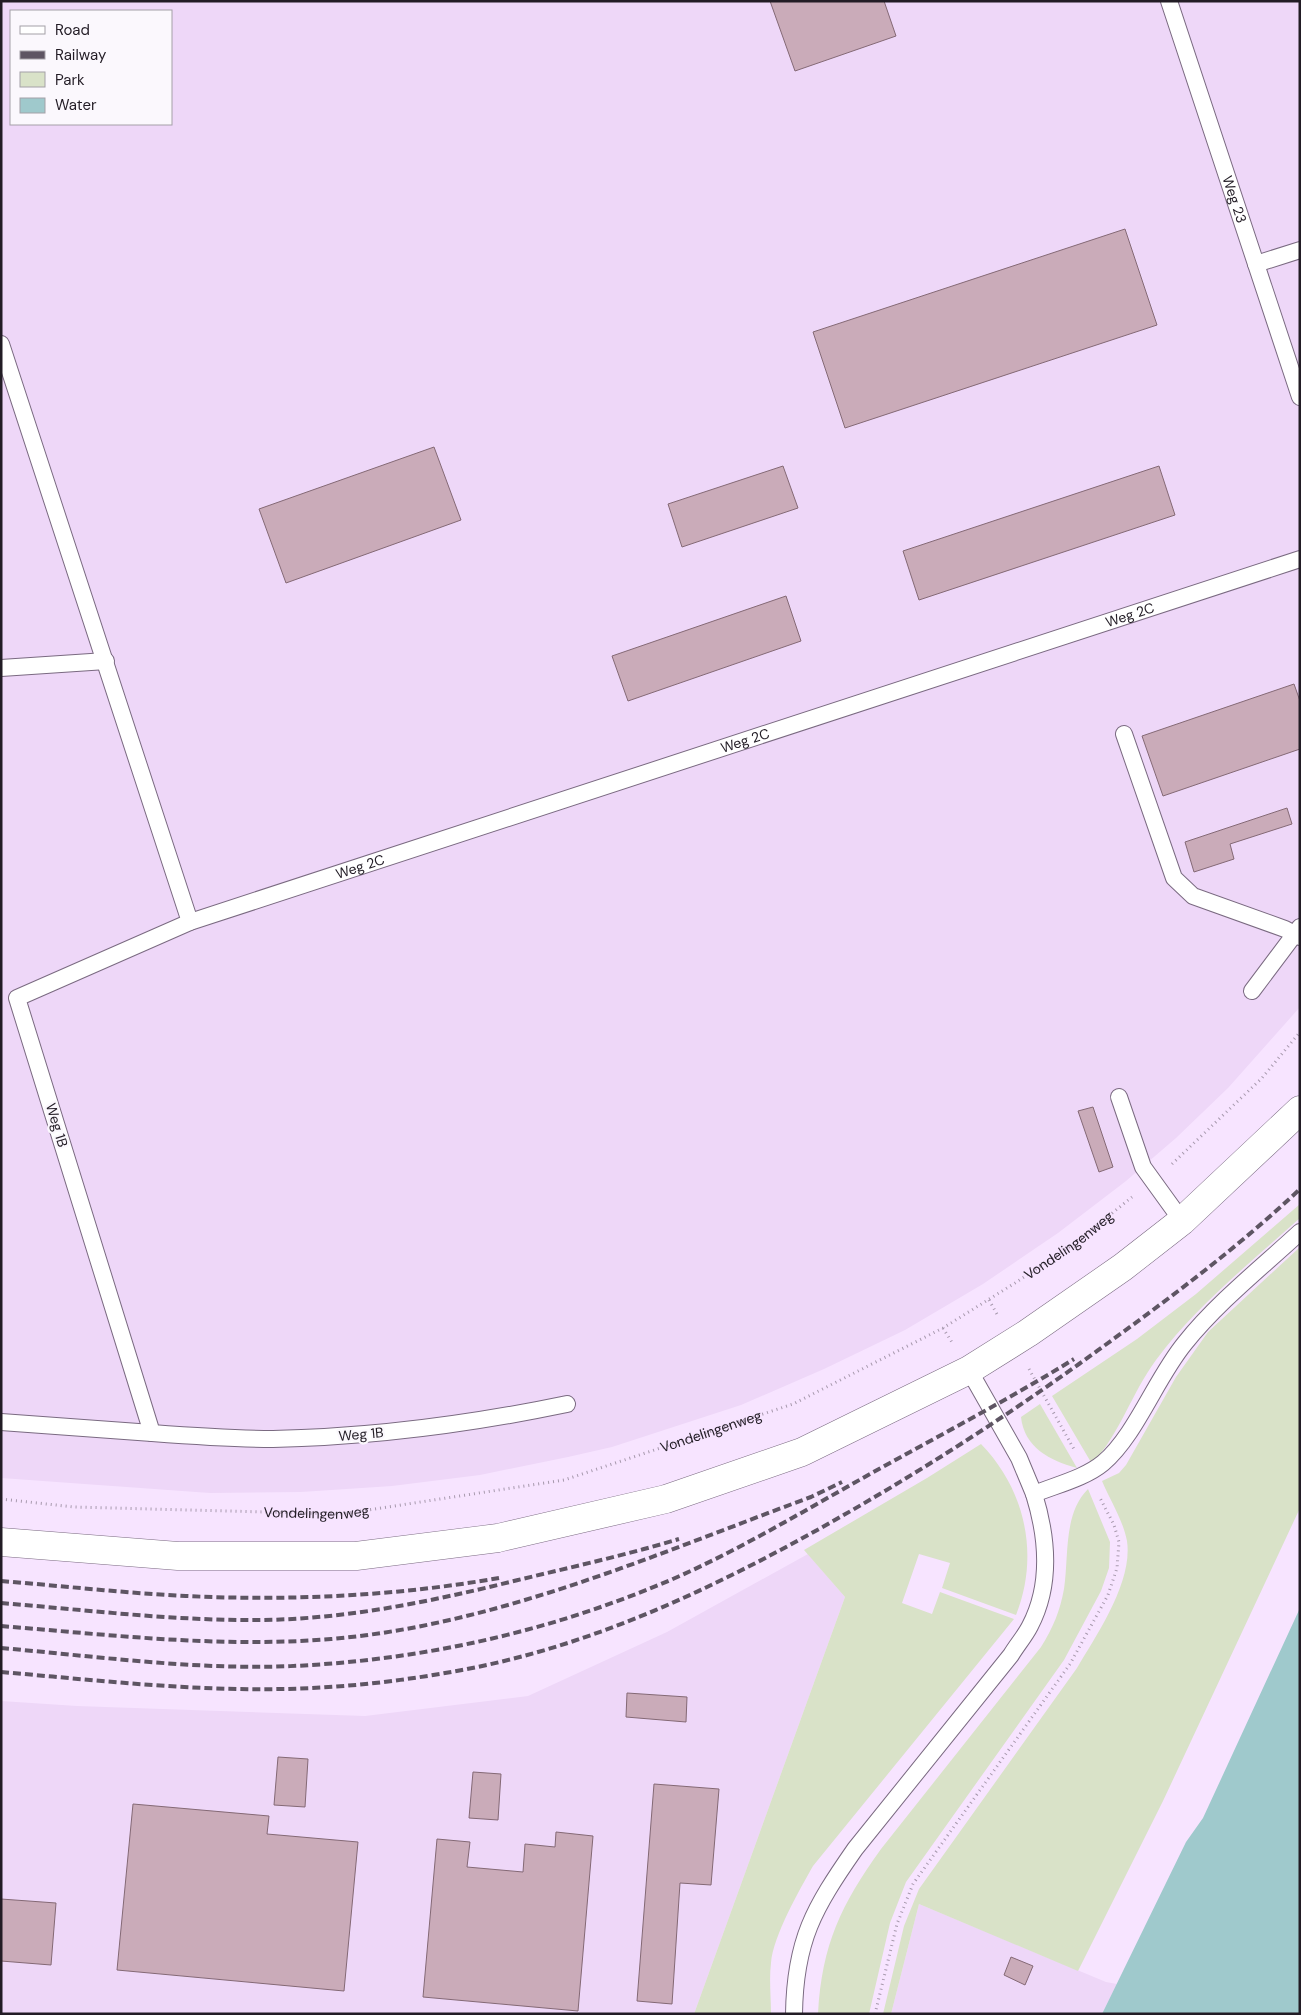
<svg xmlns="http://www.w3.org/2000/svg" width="1301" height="2015" font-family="'DM Sans',sans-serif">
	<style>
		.built { fill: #eed7f8; fill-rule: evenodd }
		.green { fill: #d9e2c8 }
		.water { fill: #9fc9cc }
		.building { fill: #caabb9; stroke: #846975 }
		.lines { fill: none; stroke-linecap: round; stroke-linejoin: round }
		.service-casing { stroke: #7a6a81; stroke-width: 18 }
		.minor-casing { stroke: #7a6a81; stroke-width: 29 }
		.path { stroke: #a799ad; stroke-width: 3; stroke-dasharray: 1 4; stroke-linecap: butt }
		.service { stroke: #fff; stroke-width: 16 }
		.minor { stroke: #fff; stroke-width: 28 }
		.rail { stroke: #5e5563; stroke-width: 4; stroke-dasharray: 8 4; stroke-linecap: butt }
		.labels { text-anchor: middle; stroke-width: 4.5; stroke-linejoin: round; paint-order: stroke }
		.street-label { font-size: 14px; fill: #221c25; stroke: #fbf8fd }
	</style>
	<rect width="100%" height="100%" fill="#f7e4ff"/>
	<g class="built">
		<path d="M1,1h1299v1006l-72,81 -52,50 -50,43 -68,52 -75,51 -78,46 -81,39 -83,36 -129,42 -44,10 -88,18 -88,11 -91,6 -91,1 -209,-15zM11,11h160v113h-160z"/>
		<polygon points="808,1554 845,1597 694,2014 1,2014 1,1701 77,1706 365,1716 528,1696 667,1632"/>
		<polygon points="919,1904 1106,1982 1117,1984 1102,2014 891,2014"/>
	</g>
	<g class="green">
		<path d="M1300,1204v14c-50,45 -104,88 -144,142 -25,34 -35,72 -64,104l-40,-68 85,-57 59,-45z"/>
		<path d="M1300,1247v261l-137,293 -85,170 -159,-67 -28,110h-8l21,-88 15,-37 158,-221c20,-34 56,-86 50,-127 -4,-21 -17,-41 -25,-60l17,-8 7,-8 50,-88 32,-45z"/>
		<path d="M1040,1404l37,64c-27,-7 -53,-21 -56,-51z"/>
		<path d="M981,1444c44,45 59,111 35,171l-74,-27 8,-25 -31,-9 -17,49 30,11 8,-22 74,27 -201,247c-13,23 -40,70 -42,97 -2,16 0,34 0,51h-77l151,-417 -41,-47 123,-72z"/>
		<path d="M1088,1489l22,53 -1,26 -8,23 -37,69 -158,222 -16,41 -21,91h-51c4,-70 23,-109 63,-165l160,-202c12,-19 19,-36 23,-58 5,-33 -1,-75 24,-100z"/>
	</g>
	<polygon class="water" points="1300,1608 1300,2014 1102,2014 1186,1842 1203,1818"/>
	<g class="building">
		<polygon points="770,1 884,1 896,36 795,71"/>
		<polygon points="1125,229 1157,325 845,428 813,332"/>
		<polygon points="434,447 461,520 286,583 259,509"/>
		<polygon points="783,466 798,508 682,547 668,504"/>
		<polygon points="1159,466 1175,515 919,600 903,551"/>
		<polygon points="786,596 801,641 628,701 612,656"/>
		<polygon points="1294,684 1300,701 1300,749 1163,796 1142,736"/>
		<polygon points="1287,808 1292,824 1230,844 1234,859 1194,872 1185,842"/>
		<polygon points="1093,1107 1113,1167 1099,1172 1078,1111"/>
		<polygon points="627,1693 687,1697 686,1722 626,1717"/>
		<polygon points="278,1757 308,1759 305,1807 274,1805"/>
		<polygon points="473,1772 501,1774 498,1820 469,1818"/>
		<polygon points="654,1784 719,1789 711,1885 680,1883 672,2004 637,2001"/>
		<polygon points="133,1804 269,1816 267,1834 358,1842 344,1991 117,1970"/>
		<polygon points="556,1832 593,1836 578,2011 423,1997 437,1839 470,1842 467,1867 523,1872 525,1844 555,1847"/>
		<polygon points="1,1899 56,1903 51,1965 1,1961"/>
		<polygon points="1011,1957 1033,1966 1025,1985 1004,1975"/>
	</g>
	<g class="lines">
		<defs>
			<g id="service">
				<path id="s2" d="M1169,1l131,396"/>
				<polyline points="1256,264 1300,250"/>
				<polyline points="1,344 190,922"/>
				<polyline points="1,668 106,661"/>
				<polyline points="1124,734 1174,878 1193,896 1285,929 1300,937"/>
				<polyline points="1252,991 1300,927"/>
				<polyline points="1119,1097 1143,1167 1182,1221"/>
				<polyline points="969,1370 1019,1458 1034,1494"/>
				<path id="s3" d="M567,1404c-96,20 -195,33 -294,35 -40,0 -81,-3 -121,-6l-135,-435 173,-76 1110,-363"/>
				<polyline points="1,1422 152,1433"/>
				<path d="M794,2014c1,-74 20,-106 61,-165l156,-194c6,-10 14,-19 19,-29 22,-42 17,-90 4,-132 22,-9 51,-16 69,-31 33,-28 53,-85 82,-120 33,-41 76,-75 115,-111"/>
			</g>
			<polyline id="minor" points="1,1542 178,1556 356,1556 498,1538 666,1499 802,1452 969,1370 1028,1333 1123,1267 1182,1221 1300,1110"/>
		</defs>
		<use href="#service" class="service-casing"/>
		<use href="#minor" class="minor-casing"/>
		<g class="path">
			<polyline points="1172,1164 1262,1078 1300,1032"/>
			<polyline points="989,1300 998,1316"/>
			<polyline points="943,1328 953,1344"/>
			<polyline points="1029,1369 1075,1451"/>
			<path id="s1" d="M1,1499l73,8 268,7 222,-34 229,-76 150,-76 72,-45 63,-42 54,-44"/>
			<polyline points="875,2014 897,1924 913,1884 1070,1664 1108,1595 1117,1568 1119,1542 1114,1525 1099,1496"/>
		</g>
		<use href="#service" class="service"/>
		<use href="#minor" class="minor"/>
		<g class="rail">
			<path d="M1,1581c62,5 123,12 185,15 104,5 210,0 313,-18"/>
			<path d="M1,1603c86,7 174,18 260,17 88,-1 172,-19 257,-40 54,-13 108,-25 161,-41"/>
			<path d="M1,1626c110,9 220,22 330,13 166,-14 325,-85 480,-142l31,-15"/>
			<path d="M1,1648c103,9 207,24 310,17 129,-8 253,-38 371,-90 68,-31 132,-70 197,-106 65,-36 132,-71 195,-110"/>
			<path d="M1,1672c94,8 188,19 282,17 59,-1 120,-8 179,-19 124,-23 239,-76 348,-136 94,-52 182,-108 269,-170 76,-55 152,-110 221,-175"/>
		</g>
	</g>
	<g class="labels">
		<g class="street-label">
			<text dy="5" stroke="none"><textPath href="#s2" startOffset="209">Weg 23</textPath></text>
			<text dy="5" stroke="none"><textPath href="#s3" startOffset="2051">Weg 2C</textPath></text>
			<text dy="5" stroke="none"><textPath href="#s3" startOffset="1646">Weg 2C</textPath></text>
			<text dy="5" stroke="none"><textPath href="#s3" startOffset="1241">Weg 2C</textPath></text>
			<text transform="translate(57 1125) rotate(73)" y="5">Weg 1B</text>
			<text dy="5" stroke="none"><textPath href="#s1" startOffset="1126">Vondelingenweg</textPath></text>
			<text dy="5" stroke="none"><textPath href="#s1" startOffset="721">Vondelingenweg</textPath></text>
			<text transform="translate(361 1434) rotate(-5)" y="5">Weg 1B</text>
			<text dy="5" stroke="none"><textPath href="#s1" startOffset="316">Vondelingenweg</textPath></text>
		</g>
	</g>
	<rect width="1301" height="2015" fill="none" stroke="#221c25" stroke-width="5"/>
	<rect x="10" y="10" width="162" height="115" fill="#fbf8fd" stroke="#a4a0a7"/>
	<rect x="20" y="26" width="25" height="8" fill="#ffffff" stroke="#a4a0a7"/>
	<text x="55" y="35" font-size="15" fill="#221c25">Road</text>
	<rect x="20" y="51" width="25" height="8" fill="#5e5563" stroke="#a4a0a7"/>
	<text x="55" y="60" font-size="15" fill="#221c25">Railway</text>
	<rect x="20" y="72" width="25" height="15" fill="#d9e2c8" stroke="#a4a0a7"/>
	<text x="55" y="85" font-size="15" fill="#221c25">Park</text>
	<rect x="20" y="98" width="25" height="15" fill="#9fc9cc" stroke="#a4a0a7"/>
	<text x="55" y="110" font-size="15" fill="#221c25">Water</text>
</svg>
